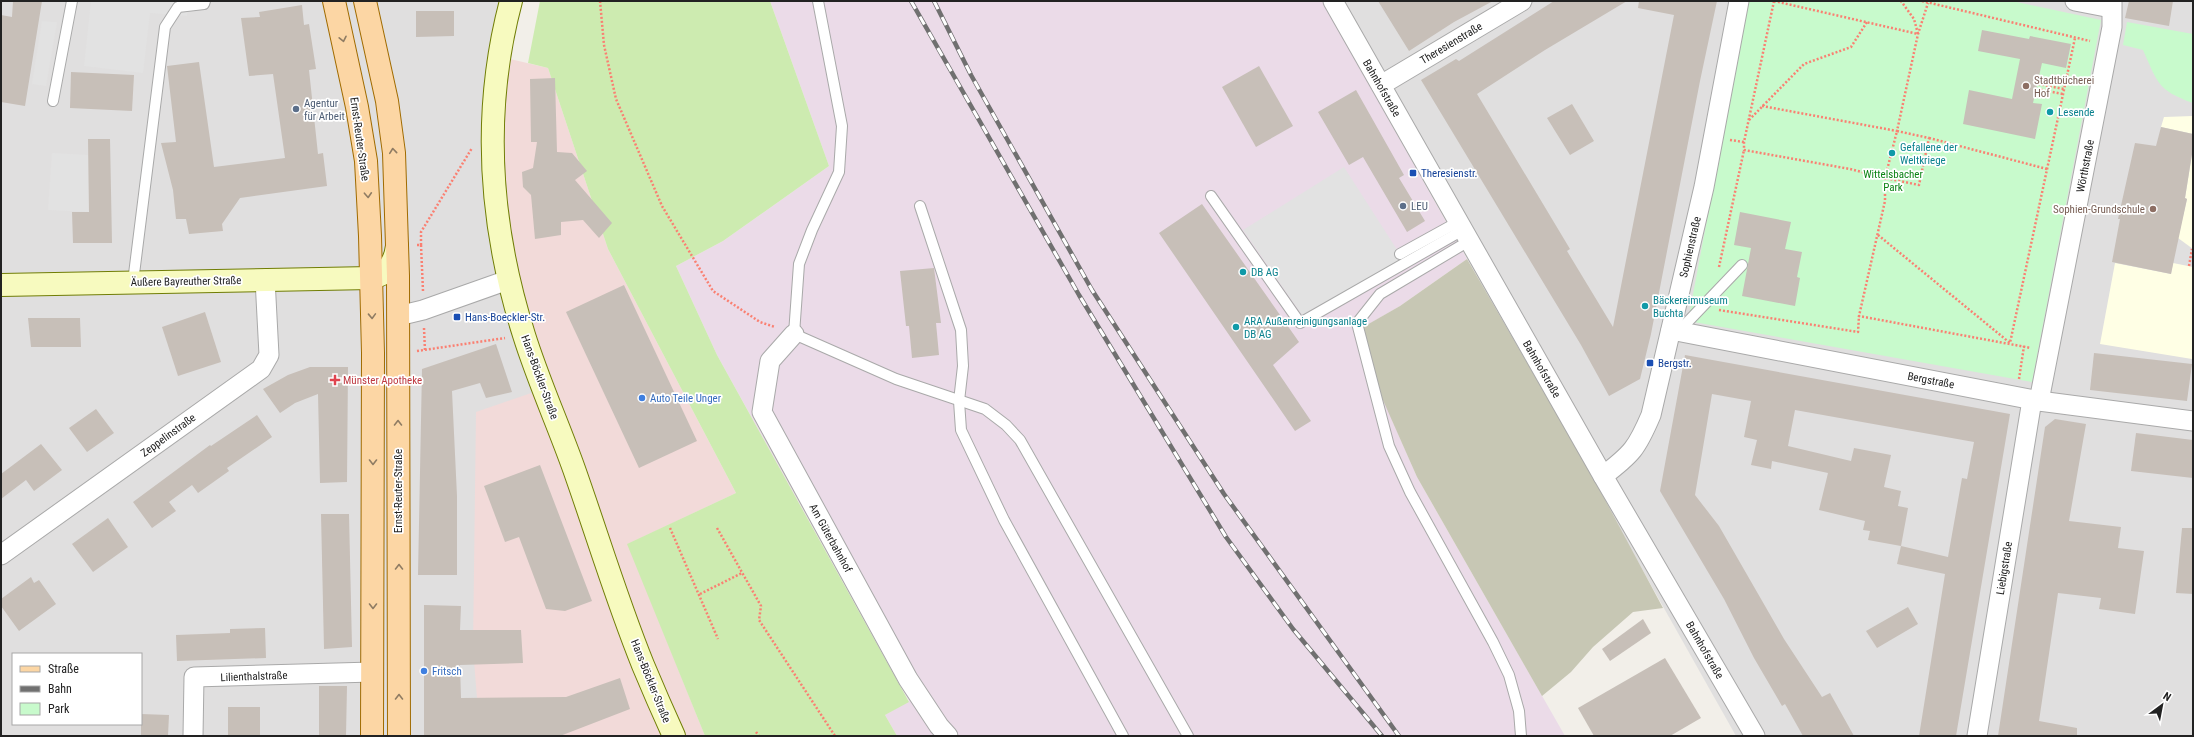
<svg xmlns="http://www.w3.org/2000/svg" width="2194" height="737" font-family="'Roboto Condensed',sans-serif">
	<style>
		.residential { fill: #e0dfdf; fill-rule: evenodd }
		.commercial { fill: #f2dad9 }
		.industrial { fill: #ebdbe8 }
		.education { fill: #ffffe5 }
		.construction { fill: #c7c7b4 }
		.grass { fill: #cdebb0 }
		.park { fill: #c8facc }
		.parking { fill: #e2e2e2 }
		.building { fill: #c7bfb8; fill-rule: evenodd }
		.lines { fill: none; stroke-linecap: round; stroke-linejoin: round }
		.lane-casing { stroke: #a9a9a9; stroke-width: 12 }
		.street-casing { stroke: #a9a9a9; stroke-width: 21 }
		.secondary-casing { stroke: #707d05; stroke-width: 24 }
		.primary-casing { stroke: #a06b00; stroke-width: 24 }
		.path { stroke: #fa8072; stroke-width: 2.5; stroke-dasharray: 2 2; stroke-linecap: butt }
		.lane { stroke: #fff; stroke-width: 10 }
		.street { stroke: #fff; stroke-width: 19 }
		.secondary { stroke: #f7fabf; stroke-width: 22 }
		.primary { stroke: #fcd6a4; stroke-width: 22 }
		.rail-casing { stroke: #707070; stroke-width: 4.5 }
		.rail { stroke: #fff; stroke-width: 3; stroke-dasharray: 9; stroke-linecap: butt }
		.oneway { stroke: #8f7c63 }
		.education-dot { fill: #8d6e63; stroke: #fff; stroke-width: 1.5 }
		.service-dot { fill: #5c6f8a; stroke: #fff; stroke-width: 1.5 }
		.culture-dot { fill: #0f9aa8; stroke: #fff; stroke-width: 1.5 }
		.transit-dot { fill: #1a4fb4; stroke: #fff; stroke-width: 1.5 }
		.health-dot { fill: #e0444e; stroke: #fff; stroke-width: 1.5 }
		.shop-dot { fill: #3f7fe0; stroke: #fff; stroke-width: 1.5 }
		.labels { text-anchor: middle; stroke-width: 3.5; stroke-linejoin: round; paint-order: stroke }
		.street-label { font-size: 11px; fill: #222; stroke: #fff }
		.education-label { font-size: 11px; fill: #785e54; stroke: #fff; text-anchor: start }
		.service-label { font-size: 11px; fill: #4e5e75; stroke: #fff; text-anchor: start }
		.culture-label { font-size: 11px; fill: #0d838f; stroke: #fff; text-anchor: start }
		.transit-label { font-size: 11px; fill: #164399; stroke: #fff; text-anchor: start }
		.park-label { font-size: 11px; fill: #0c8416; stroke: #fff }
		.health-label { font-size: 11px; fill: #be3a42; stroke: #fff; text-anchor: start }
		.shop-label { font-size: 11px; fill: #366cbe; stroke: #fff; text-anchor: start }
	</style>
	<rect width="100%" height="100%" fill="#f2efe9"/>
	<g class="residential">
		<path d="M1,1h506l-10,55 43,334 -60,346h-479zM13,654h128v70h-128z"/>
		<polygon points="1322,1 2193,1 2193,736 1736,736"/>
	</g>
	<polygon class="commercial" points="497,56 548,68 608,249 736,493 628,544 705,736 480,736 473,648 476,412 540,390 507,285"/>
	<polygon class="industrial" points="770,1 1322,1 1467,259 1400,306 1359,330 1393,422 1417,477 1565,736 897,736 885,715 909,701 717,355 676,266 723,241 829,166"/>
	<g class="education">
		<polygon points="2193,116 2193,134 2161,127 2164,117"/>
		<polygon points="2193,148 2193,249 2178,238 2187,199 2185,198"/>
		<polygon points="2115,263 2171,274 2173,263 2193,267 2192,359 2100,344"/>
	</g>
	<polygon class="construction" points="1467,259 1588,468 1663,608 1633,612 1593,647 1571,672 1542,696 1417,477 1367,364 1358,330 1400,306"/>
	<polygon class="grass" points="540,1 770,1 829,166 723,241 676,266 717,355 909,702 885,715 897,736 705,736 627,544 736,493 608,249 548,68 528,63"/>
	<g class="park">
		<polygon points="1748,1 2012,1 2101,20 2032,382 1688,321"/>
		<path d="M2127,22l66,12v69c-36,-13 -35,-20 -50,-53l-20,-5z"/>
	</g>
	<g class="parking">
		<polygon points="91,1 189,1 187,16 150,13 143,73 84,66"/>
		<polygon points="42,21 57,22 46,86 32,84"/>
		<polygon points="52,153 88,155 89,212 48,210"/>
		<polygon points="1344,167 1403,259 1302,315 1243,230"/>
	</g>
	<g class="building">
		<polygon points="13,1 42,1 25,106 1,102 1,15 12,17"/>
		<polygon points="1378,1 1493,1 1454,22 1409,51"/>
		<polygon points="1554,1 1627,1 1545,50 1477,94 1570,249 1567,251 1613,327 1674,15 1638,8 1639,1 1717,1 1700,81 1651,334 1640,379 1609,396 1581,345 1421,80 1456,59 1459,61"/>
		<polygon points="2129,1 2173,1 2169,26 2125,18"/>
		<polygon points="302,5 304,25 309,24 316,69 309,70 318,154 323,153 327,186 240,198 222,224 223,231 189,234 186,219 176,219 173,190 161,143 176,142 167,66 199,62 214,167 285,158 273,74 249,76 241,18 260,17 259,12"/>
		<polygon points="416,11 454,11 454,36 416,37"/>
		<polygon points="1982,30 2029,39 2030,36 2071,44 2066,68 2042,63 2033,103 2042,104 2035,139 1963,124 1969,90 2012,99 2020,59 1978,51"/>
		<polygon points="1259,66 1293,126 1256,147 1222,87"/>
		<polygon points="71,72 134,75 132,111 70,108"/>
		<polygon points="555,78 557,152 572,153 587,171 575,180 612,223 599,238 583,220 561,222 561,235 535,239 531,195 523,187 522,172 533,168 537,142 531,142 530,79"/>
		<polygon points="1356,90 1404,175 1399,178 1425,221 1407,232 1363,157 1349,165 1318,112"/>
		<polygon points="1572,104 1594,141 1570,155 1547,118"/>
		<polygon points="2161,127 2193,134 2193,148 2185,198 2187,199 2171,274 2112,262 2120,219 2118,219 2135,143 2156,146"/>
		<polygon points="88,139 110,139 112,243 73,243 72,212 89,212"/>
		<polygon points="1202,204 1299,342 1273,365 1311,421 1295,431 1159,233"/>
		<polygon points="1740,212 1791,222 1785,249 1802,252 1797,277 1800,278 1795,306 1742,296 1751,248 1734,245"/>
		<polygon points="934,268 941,323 936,323 939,355 912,358 909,326 906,326 900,271"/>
		<polygon points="624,285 697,441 639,468 566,312"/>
		<polygon points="205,312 221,362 178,376 162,327"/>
		<polygon points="28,318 80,318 81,347 31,347"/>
		<polygon points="496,344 512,392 486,398 480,383 452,391 457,496 457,575 418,575 422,369"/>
		<polygon points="2094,353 2192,364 2187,401 2090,390"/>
		<path d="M1685,355l325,59 -54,322h-37l26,-162 -48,-10 4,-18 -33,-6 2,-9 -7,-1 2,-9 -46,-11 9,-37 -56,-12 -1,8 -20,-4 6,-25 -13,-3 7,-36 -39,-7 -17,101 24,31 65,113 38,58 8,-4 24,43h-51l-18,-32 -3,2 -28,-48 -30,-59 -64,-108zM1795,410l179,32 -7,37 -5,-1 -14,79 -47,-11 7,-38 -10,-2 3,-15 -17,-4 7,-32 -37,-7 -3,13 -63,-15z"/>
		<polygon points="310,367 348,367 347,482 320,483 318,394 295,403 280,413 263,389 288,375"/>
		<polygon points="96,409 114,433 87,452 69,428"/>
		<polygon points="257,415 272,437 227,468 229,471 198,493 192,485 169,502 176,511 152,528 133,502 210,445 211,446"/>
		<polygon points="2055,419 2086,424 2069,521 2121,527 2118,548 2144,551 2135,614 2099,609 2101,598 2058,593 2039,721 2077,728 2077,736 1998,736 2045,427"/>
		<polygon points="2136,433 2193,440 2193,478 2131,471"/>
		<polygon points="41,444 62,470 34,491 26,480 1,499 1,474"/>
		<polygon points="540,465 592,601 565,611 546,609 519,537 505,542 484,486"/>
		<polygon points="321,514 349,514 352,647 324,649"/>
		<polygon points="108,518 128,547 93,572 72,544"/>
		<polygon points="2182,528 2193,528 2193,594 2176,593"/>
		<polygon points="31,577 34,583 39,580 56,604 19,631 1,606 1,599"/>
		<polygon points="424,605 461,606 460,630 521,630 523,663 460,665 461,698 566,697 620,678 630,709 560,736 424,736"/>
		<polygon points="1908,607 1918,624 1877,648 1866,631"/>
		<polygon points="1643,619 1651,633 1610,661 1602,649"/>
		<polygon points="265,628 266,658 177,661 176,635 230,633 230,629"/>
		<polygon points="1665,658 1701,718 1670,736 1594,736 1578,708"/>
		<polygon points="319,686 347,686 346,736 319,736"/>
		<rect x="228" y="707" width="32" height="29"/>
		<polygon points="141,714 169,715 168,736 141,736"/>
	</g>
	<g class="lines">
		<defs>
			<g id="lane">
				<polyline points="818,1 842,126 839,172 812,230 799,264 794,334 896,379 985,409 1006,425 1020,440 1188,736"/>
				<polyline points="53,101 72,1"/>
				<polyline points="1211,196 1300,323 1463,230"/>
				<polyline points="920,206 961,330 963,366 959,401 961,430 1004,520 1123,736"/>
				<polyline points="1469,241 1380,294 1357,323 1389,446 1410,492 1493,642 1509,675 1519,711 1521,736"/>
				<polyline points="1400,254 1458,222"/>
				<polyline points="133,282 165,27 178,7 204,4 205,1"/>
				<polyline points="1679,331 1742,265"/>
			</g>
			<g id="street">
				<polyline points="1333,1 1603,476 1755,736"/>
				<polyline points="2075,1 2111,8"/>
				<polyline points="1381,85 1522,1"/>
				<polyline points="398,316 423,310 508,280"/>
				<polyline points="1671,330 2039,401 2193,421"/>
				<polyline points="794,334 770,361 762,412 908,679 939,726 948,736"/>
				<polyline points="2039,401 2112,27 2112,1"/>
				<path d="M1603,476c29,-22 34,-28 48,-61l53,-228 35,-186"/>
				<polyline points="1,555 261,369 269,355 265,279"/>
				<polyline points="193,736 194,677 373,672"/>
				<polyline points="1977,736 2032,400"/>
			</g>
			<g id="secondary">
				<path d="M511,1c-30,113 -22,223 13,334 14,45 34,89 50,134 23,65 43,132 69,196 10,24 20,47 31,71"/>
				<path d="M1,285l370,-7c17,-3 24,-16 26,-32"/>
			</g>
			<g id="primary">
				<polyline points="334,1 357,107 366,161 370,236 373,353 372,736"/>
				<polyline points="365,1 387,101 394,153 398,276 399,736"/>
			</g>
		</defs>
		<use href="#lane" class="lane-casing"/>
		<use href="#street" class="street-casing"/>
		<use href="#secondary" class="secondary-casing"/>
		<use href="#primary" class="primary-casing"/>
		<g class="path">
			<polyline points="600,1 604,45 616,99 662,206 713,291 760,322 775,327"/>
			<polyline points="1774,1 1744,142 1744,150 1850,169 1885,178 1885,201 1859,316 2031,348"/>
			<polyline points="1774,1 1918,34 1914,19 1901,1"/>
			<polyline points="1922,1 2090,41"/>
			<polyline points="2038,84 2064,89"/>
			<polyline points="2037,89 2063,94"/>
			<polyline points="1762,106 1897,131 1918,34 1928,3"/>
			<polyline points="1749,120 1804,64 1851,47 1867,22"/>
			<polygon points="1897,131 1929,138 1919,185 1885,178"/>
			<polyline points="1929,138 2047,169"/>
			<polyline points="1730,140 1744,142"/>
			<polyline points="1878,235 2010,343 2075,38"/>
			<polyline points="417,245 421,245 421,232 472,148"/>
			<polyline points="421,245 423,291"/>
			<polyline points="2189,266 2192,249"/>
			<polyline points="1719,267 1744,150"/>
			<polyline points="1719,310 1858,332 1859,316"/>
			<polyline points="424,328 425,351"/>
			<polyline points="417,351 505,338"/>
			<polyline points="2019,379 2024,346"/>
			<polyline points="670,528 718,639"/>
			<polyline points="717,528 761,606 759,620 835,736"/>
			<polyline points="700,594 742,573"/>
			<polyline points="756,732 759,736"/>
		</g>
		<use href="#lane" class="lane"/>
		<use href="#street" class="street"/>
		<use href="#secondary" class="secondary"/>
		<use href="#primary" class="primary"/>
		<defs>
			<g id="rail">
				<polyline points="911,1 1079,295 1226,537 1293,629 1382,736"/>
				<polyline points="934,1 971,75 1092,290 1224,494 1399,736"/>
			</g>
		</defs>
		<use href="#rail" class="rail-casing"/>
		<use href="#rail" class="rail"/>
	</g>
	<defs><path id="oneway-chevron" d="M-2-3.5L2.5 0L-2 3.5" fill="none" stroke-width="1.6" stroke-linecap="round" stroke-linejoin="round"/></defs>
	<g class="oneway">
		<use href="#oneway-chevron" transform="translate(343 39) rotate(78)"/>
		<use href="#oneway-chevron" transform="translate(393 151) rotate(-96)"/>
		<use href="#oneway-chevron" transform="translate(368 195) rotate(87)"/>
		<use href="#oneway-chevron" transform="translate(372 316) rotate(88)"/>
		<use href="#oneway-chevron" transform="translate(398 423) rotate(-90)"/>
		<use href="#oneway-chevron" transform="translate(373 462) rotate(90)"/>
		<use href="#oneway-chevron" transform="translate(399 567) rotate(-90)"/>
		<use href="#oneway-chevron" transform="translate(373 606) rotate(90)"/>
		<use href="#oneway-chevron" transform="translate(399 697) rotate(-90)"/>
	</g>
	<g class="education-dot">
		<circle cx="2026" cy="86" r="4"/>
		<circle cx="2153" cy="209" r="4"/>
	</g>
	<g class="service-dot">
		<circle cx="296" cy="109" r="4"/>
		<circle cx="1403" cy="206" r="4"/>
	</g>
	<g class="culture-dot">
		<circle cx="2050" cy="112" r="4"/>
		<circle cx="1892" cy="153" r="4"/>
		<circle cx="1243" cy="272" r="4"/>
		<circle cx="1645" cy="306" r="4"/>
		<circle cx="1236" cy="327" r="4"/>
	</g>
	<g class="transit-dot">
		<rect x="1409" y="169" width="8" height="8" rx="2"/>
		<rect x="453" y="313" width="8" height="8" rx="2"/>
		<rect x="1646" y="359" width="8" height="8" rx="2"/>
	</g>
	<path class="health-dot" d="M333 374h4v4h4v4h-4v4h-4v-4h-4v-4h4z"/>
	<g class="shop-dot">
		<circle cx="642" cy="398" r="4"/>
		<circle cx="424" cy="671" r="4"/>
	</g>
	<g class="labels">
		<g class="street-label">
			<text transform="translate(1451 43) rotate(-31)" y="4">Theresienstraße</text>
			<text transform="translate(1382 88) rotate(60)" y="4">Bahnhofstraße</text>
			<text transform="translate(360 139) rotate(82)" y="4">Ernst-Reuter-Straße</text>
			<text transform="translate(2085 166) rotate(-79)" y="4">Wörthstraße</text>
			<text transform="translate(1690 247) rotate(-77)" y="4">Sophienstraße</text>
			<text transform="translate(186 281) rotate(-1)" y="4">Äußere Bayreuther Straße</text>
			<text transform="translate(1542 369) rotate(60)" y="4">Bahnhofstraße</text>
			<text transform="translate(540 377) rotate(70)" y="4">Hans-Böckler-Straße</text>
			<text transform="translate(1931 380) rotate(11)" y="4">Bergstraße</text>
			<text transform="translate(168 435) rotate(-36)" y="4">Zeppelinstraße</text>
			<text transform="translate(398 491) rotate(-90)" y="4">Ernst-Reuter-Straße</text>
			<text transform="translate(831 538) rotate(61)" y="4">Am Güterbahnhof</text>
			<text transform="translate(2004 568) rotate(-81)" y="4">Liebigstraße</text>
			<text transform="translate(1705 650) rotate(60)" y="4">Bahnhofstraße</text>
			<text transform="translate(254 676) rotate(-2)" y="4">Lilienthalstraße</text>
			<text transform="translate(651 681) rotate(68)" y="4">Hans-Böckler-Straße</text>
		</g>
		<g class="education-label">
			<text x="2034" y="84">Stadtbücherei<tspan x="2034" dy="13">Hof</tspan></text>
			<text x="2145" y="213" text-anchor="end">Sophien-Grundschule</text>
		</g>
		<g class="service-label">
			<text x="304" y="107">Agentur<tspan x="304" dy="13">für Arbeit</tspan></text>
			<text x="1411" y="210">LEU</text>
		</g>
		<g class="culture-label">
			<text x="2058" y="116">Lesende</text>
			<text x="1900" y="151">Gefallene der<tspan x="1900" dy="13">Weltkriege</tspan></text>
			<text x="1251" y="276">DB AG</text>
			<text x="1653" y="304">Bäckereimuseum<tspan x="1653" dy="13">Buchta</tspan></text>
			<text x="1244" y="325">ARA Außenreinigungsanlage<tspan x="1244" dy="13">DB AG</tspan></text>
		</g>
		<g class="transit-label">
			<text x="1421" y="177">Theresienstr.</text>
			<text x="465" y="321">Hans-Boeckler-Str.</text>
			<text x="1658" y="367">Bergstr.</text>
		</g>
		<g class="park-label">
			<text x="1893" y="178">Wittelsbacher<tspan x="1893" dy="13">Park</tspan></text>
		</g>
		<g class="health-label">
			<text x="343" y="384">Münster Apotheke</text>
		</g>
		<g class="shop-label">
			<text x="650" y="402">Auto Teile Unger</text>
			<text x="432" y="675">Fritsch</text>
		</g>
	</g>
	<rect width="2194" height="737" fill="none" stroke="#222222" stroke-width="4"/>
	<rect x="12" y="653" width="130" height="72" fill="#ffffff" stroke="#a7a7a7"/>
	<rect x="20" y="666" width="20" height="6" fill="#fcd6a4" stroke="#a7a7a7"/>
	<text x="48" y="673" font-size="12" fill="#222222">Straße</text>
	<rect x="20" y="686" width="20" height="6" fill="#707070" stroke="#a7a7a7"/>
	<text x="48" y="693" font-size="12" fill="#222222">Bahn</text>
	<rect x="20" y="703" width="20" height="12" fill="#c8facc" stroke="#a7a7a7"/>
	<text x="48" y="713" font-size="12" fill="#222222">Park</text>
	<g transform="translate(2162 705) rotate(32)" stroke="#ffffff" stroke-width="3" paint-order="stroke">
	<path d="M0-3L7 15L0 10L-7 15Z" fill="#222222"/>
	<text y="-6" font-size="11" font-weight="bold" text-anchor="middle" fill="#222222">N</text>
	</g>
</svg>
